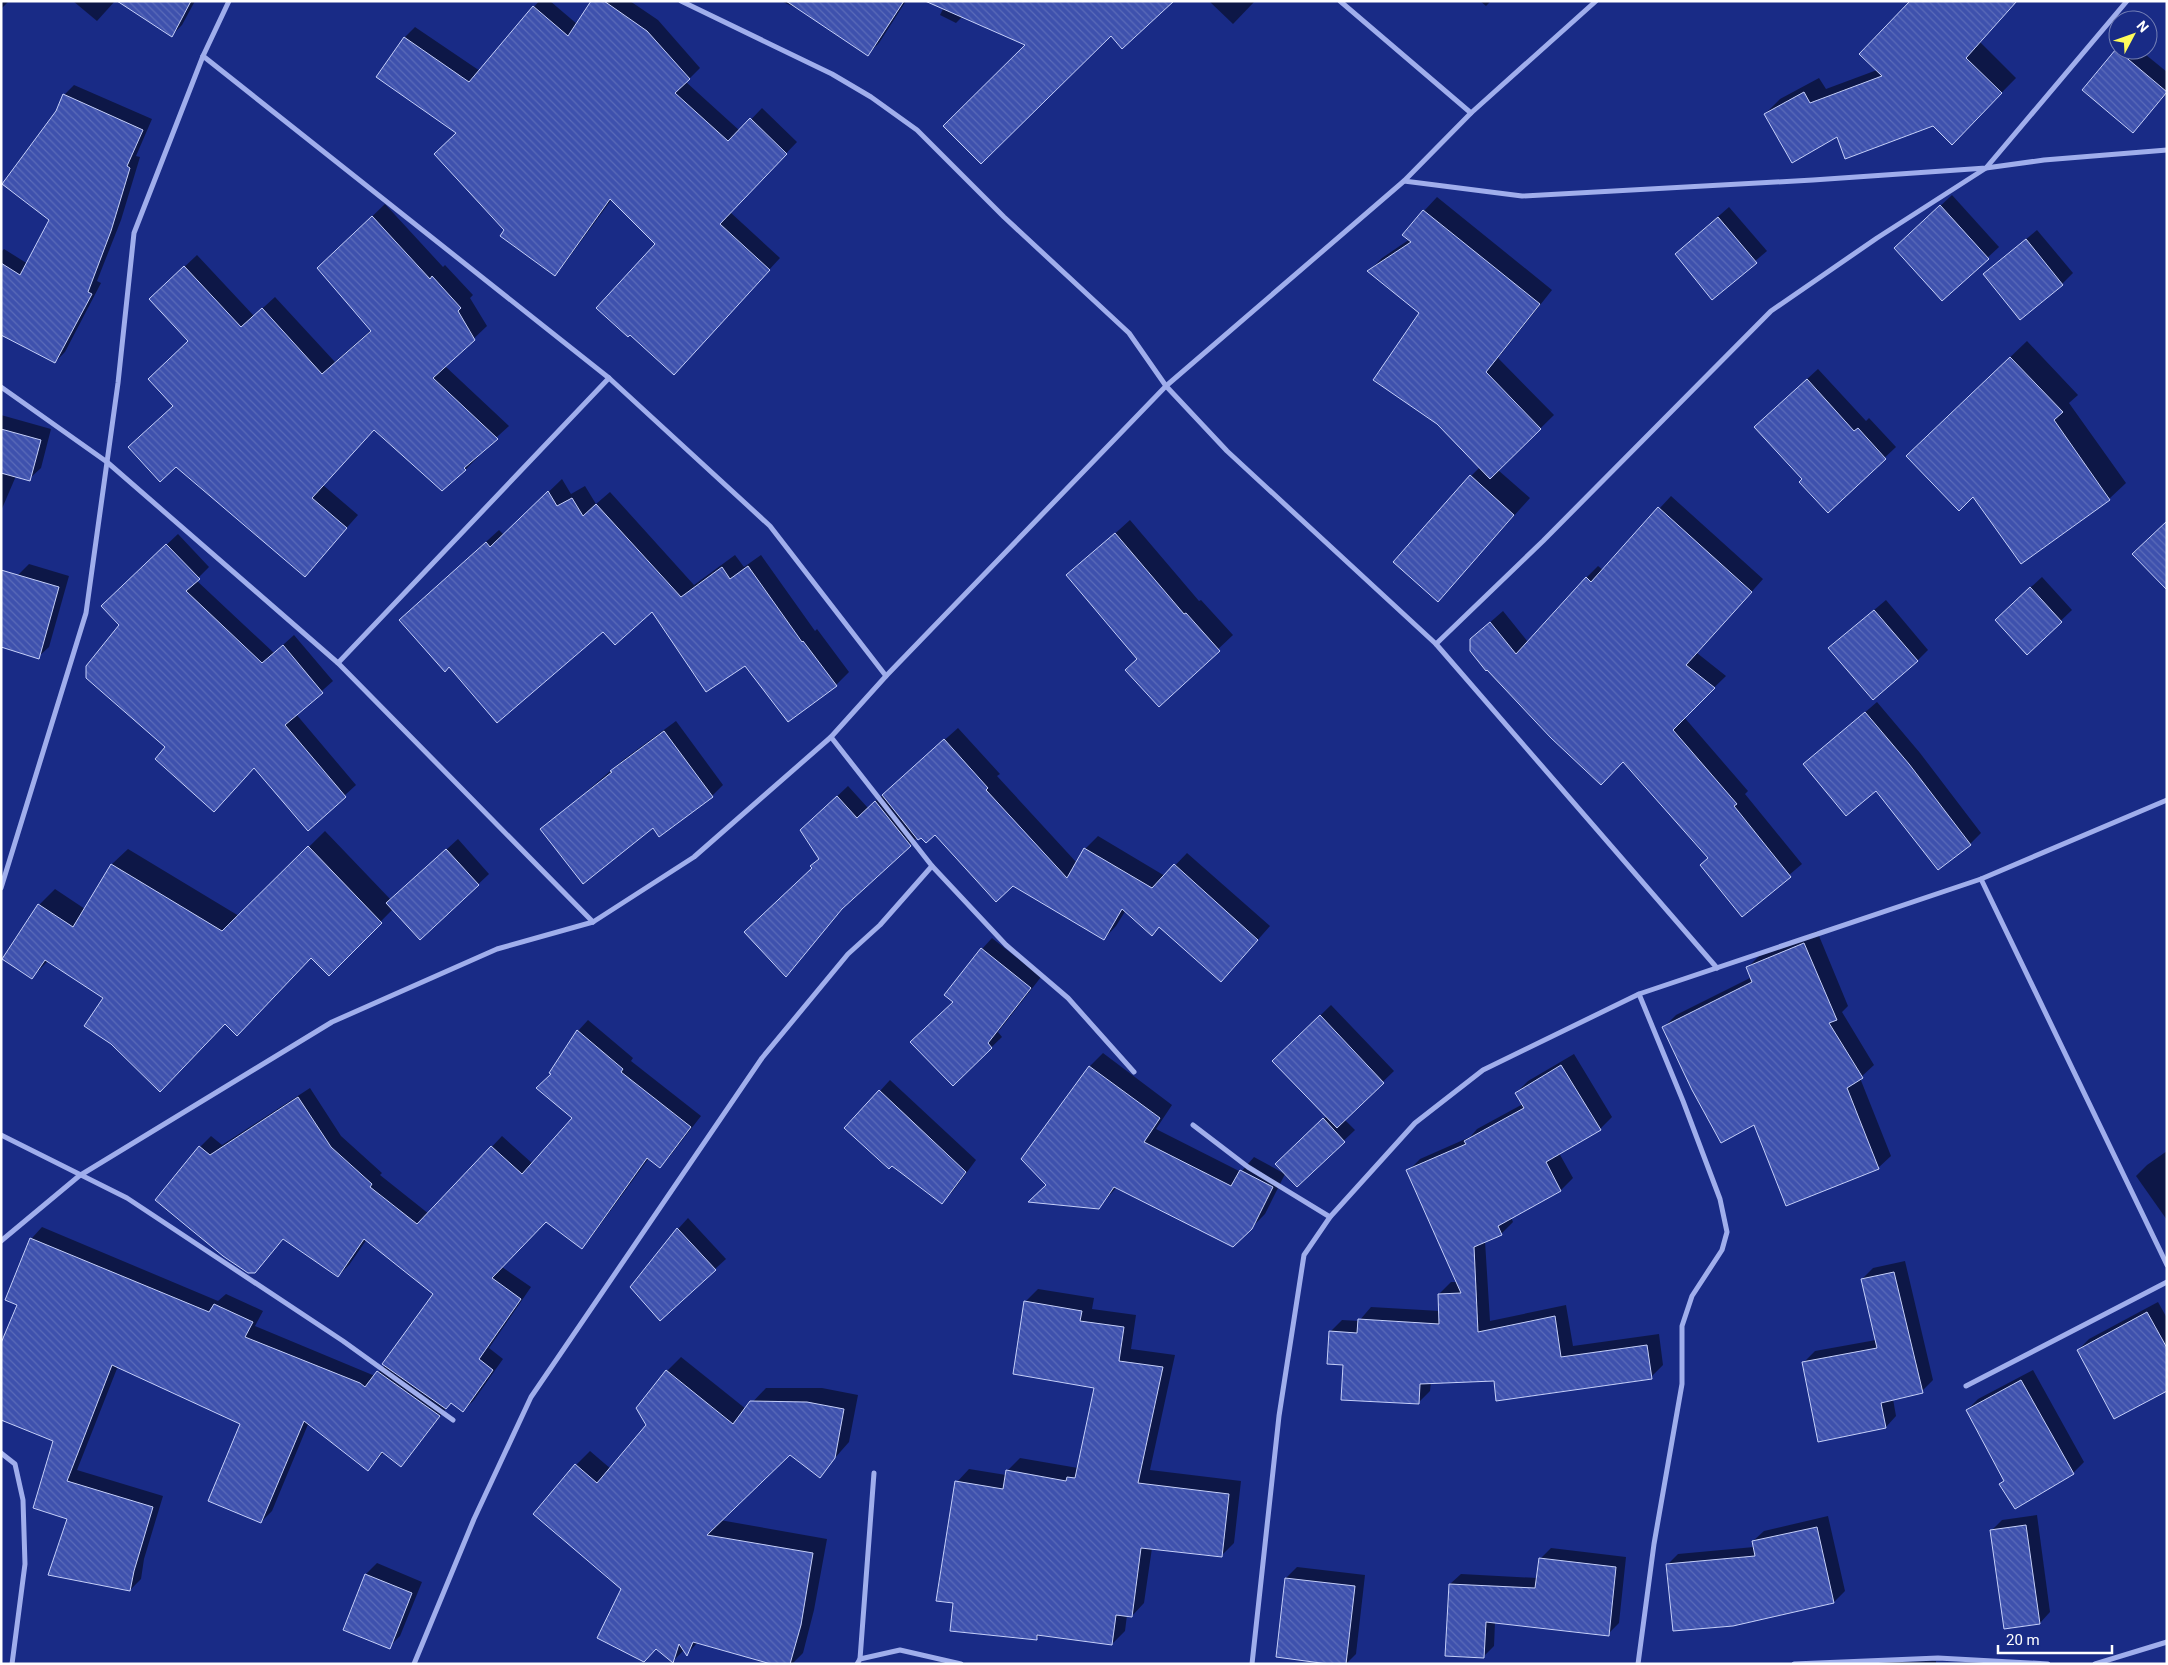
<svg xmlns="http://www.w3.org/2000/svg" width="2168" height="1665" font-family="Roboto,sans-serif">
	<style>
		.shadow { fill: #0007 }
		.building { fill: url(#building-back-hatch); stroke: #c5cff9 }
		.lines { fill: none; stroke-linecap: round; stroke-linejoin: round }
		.minor { stroke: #a0aeec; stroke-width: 5 }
	</style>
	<defs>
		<pattern id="building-back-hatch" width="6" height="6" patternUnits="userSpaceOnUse" patternTransform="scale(1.25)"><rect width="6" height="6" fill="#3e51ad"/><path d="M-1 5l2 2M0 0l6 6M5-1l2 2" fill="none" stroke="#5b6bb9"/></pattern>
	</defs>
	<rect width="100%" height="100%" fill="#192b86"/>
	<g class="shadow">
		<polygon points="1,1 9,1 1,9"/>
		<polygon points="73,1 115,1 97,21"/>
		<polygon points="120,1 195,1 182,25 172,35"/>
		<polygon points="539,1 550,1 577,24 592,1 630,1 658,20 700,68 686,82 740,131 762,108 797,142 730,212 780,258 684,362 657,244 612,199 565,263 555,274 506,230 458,133 404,38 415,27 480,71"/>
		<polygon points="781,1 906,1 879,43 868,54 805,12"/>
		<polygon points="947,1 965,14 956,23 940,15"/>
		<polygon points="1209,1 1255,1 1233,24"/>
		<polygon points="1480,1 1491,1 1486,6"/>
		<polygon points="1980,42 2016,78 1952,143 1933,124 1837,135 1765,114 1780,99 1819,78 1826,89 1877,70"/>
		<polygon points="2118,49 2140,50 2167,72 2167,93 2133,131 2084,90"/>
		<polygon points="74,85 152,119 136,156 140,157 121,220 97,281 101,283 65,352 55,362 1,334 1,252 4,249 28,264 51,219 57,111 64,95"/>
		<polygon points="1952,195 1999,247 1942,300 1906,238"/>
		<polygon points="1437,197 1552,290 1498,358 1554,415 1498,470 1530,498 1438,600 1471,476 1480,467 1421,313 1369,271 1382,258 1410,239 1424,211"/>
		<polygon points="385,204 443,267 445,265 473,295 470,298 487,326 445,366 509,426 476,456 478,457 466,469 442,489 374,429 323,485 358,515 305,575 174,405 190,341 163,287 197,255 254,316 275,297 335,362 371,330 331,256"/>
		<polygon points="1729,207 1767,251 1712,298 1688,243"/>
		<polygon points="2037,230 2073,273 2062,284 1985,274"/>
		<polygon points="2027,341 2078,395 2069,403 2126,483 2109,499 1973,495 1924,440"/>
		<polygon points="1818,369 1866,421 1869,418 1896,447 1828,511 1804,479 1767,416"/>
		<polygon points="1,415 51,429 41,468 29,479 16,476 1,511"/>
		<polygon points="562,479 571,494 585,486 596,504 610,492 694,585 735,555 744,567 761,555 815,631 817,629 849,672 836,685 788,721 745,664 652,610 603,630 450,666 400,620 499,530 504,535"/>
		<polygon points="1671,496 1763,579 1697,653 1726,676 1684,717 1748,791 1745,794 1802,864 1742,915 1709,858 1623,761 1471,639 1503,611 1528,642 1586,578 1598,566 1603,570"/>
		<polygon points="1130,520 1199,601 1201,600 1233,635 1159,705 1138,659 1068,576"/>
		<polygon points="178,534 209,567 196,580 274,653 294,635 333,681 296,714 356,785 308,829 255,766 167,747 121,625 113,595"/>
		<polygon points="29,564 69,576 49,647 38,657 18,575"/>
		<polygon points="2042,577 2072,610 2027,653 2007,609"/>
		<polygon points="1886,600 1928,650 1918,660 1841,638"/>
		<polygon points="1877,702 1920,753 1981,833 1970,844 1876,789 1805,764"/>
		<polygon points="676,721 723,785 712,796 653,826 542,830 623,760"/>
		<polygon points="958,728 1000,774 997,776 1077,863 1085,849 1098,836 1165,876 1187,853 1270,926 1233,968 1160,926 1126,910 1116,926 1104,939 935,833 917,838 849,900 786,976 813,868 811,866 820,858 812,820 848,786 868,808"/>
		<polygon points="325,831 391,900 458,839 489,874 420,939 393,909 329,974 311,957 225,1023 105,997 48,961 32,977 39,905 55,889 85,909 112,864 128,849 239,916"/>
		<polygon points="1817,931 1848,1006 1842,1012 1874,1065 1860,1078 1891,1156 1878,1168 1754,1123 1663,1028 1676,1015 1752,977 1747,968 1760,955"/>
		<polygon points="992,938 1041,977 998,1032 1002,1037 953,1084 954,1002 982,949"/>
		<polygon points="1331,1005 1394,1071 1344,1119 1355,1130 1297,1185 1288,1153 1327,1116 1285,1050"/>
		<polygon points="588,1020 633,1058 631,1061 701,1116 670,1156 660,1166 649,1158 592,1236 581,1247 546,1221 502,1267 531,1287 489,1348 503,1359 474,1400 463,1411 451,1402 411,1454 400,1465 384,1452 368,1469 309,1422 272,1511 261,1522 242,1423 118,1366 77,1470 163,1496 144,1559 141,1579 130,1590 69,1518 54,1441 18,1305 6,1300 32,1238 42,1227 218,1301 226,1294 263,1311 255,1326 375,1376 385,1365 435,1293 367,1239 349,1265 338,1276 284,1238 265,1260 200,1147 211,1136 222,1145 310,1088 341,1136 382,1173 380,1175 429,1214 502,1136 533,1164 574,1118 552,1074 578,1031"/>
		<polygon points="1103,1053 1172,1105 1156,1129 1241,1172 1254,1157 1285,1174 1265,1214 1251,1228 1117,1187 1099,1207 1047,1185 1023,1159 1090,1066"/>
		<polygon points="1574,1054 1612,1117 1600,1129 1559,1153 1573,1178 1561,1190 1511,1217 1513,1222 1501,1234 1485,1241 1490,1321 1566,1305 1573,1346 1659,1334 1663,1365 1651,1377 1431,1382 1430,1391 1418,1403 1345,1364 1330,1332 1342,1320 1359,1321 1371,1307 1440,1311 1439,1294 1451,1282 1457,1282 1408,1171 1420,1159 1470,1137 1477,1129 1523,1104 1516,1093 1528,1081"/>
		<polygon points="890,1080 976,1160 953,1191 942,1202 880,1091"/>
		<polygon points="2167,1151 2167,1220 2136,1176 2147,1165"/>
		<polygon points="688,1218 726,1259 715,1269 678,1229"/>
		<polygon points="1905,1261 1933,1380 1922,1391 1893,1399 1896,1416 1886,1427 1804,1362 1815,1351 1876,1340 1862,1279 1873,1268"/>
		<polygon points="1038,1289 1094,1298 1092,1309 1136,1315 1131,1349 1175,1355 1150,1470 1241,1481 1234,1543 1221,1556 1152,1548 1144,1603 1132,1616 1127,1615 1125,1631 1112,1644 1041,1634 1036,1639 955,1602 957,1482 969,1469 1006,1475 1007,1471 1020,1458 1078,1468 1096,1387 1025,1302"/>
		<polygon points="2158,1302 2167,1318 2167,1389 2078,1350 2089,1339"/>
		<polygon points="681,1357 746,1409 766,1388 822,1388 858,1395 849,1442 819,1476 790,1454 720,1520 827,1539 814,1610 803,1653 792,1664 776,1664 698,1642 687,1654 684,1650 673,1661 623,1589 576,1465 590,1451 611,1469 647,1425 667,1371"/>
		<polygon points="2033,1370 2084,1462 2073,1473 2001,1484 2005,1480 1967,1410 1978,1399"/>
		<polygon points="2037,1515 2050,1612 2040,1623 1991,1531 2002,1520"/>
		<polygon points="1828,1516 1845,1591 1834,1602 1667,1565 1678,1554 1754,1547 1753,1541 1764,1531"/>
		<polygon points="1551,1548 1626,1557 1619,1623 1608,1634 1495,1622 1494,1646 1483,1657 1450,1584 1461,1574 1538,1578 1540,1559"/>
		<polygon points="377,1563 422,1582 400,1636 389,1647 344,1629 366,1574"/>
		<polygon points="1297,1567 1365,1575 1356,1654 1346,1664 1338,1664 1286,1578"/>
		<polygon points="1936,1661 1936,1664 1838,1664 1838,1663"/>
	</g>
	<g class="building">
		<polygon points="117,1 191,1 172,37"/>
		<polygon points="591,1 604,1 647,31 690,79 675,93 728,141 750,118 787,154 720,224 770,270 674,375 630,335 628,337 596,308 655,244 610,199 555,276 500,236 504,230 434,154 456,133 376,77 404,37 469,82 533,6 568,36"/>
		<polygon points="786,1 904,1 868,56"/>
		<polygon points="925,1 1174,1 1122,49 1111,36 981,164 943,126 1025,45"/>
		<polygon points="1910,1 2017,1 1966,58 2002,93 1952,145 1933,126 1845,159 1837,137 1792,163 1764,114 1804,92 1810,103 1882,76 1859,54"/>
		<polygon points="2116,49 2167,92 2133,133 2082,90"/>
		<polygon points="63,94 143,130 127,166 130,168 111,231 88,292 92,294 55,363 1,335 1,263 20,275 49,220 2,184 56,111"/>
		<polygon points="1940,205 1989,259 1942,301 1894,248"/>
		<polygon points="1423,210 1540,304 1486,372 1541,429 1490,479 1437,424 1373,380 1419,313 1367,271 1411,242 1402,235"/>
		<polygon points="372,216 430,279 432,276 461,308 458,311 475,340 433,378 498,439 464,468 466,470 442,491 374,430 312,498 347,528 305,577 176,467 160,482 128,447 173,406 148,379 188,341 149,299 184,266 241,327 262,308 322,374 371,331 317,268"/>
		<polygon points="1718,217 1757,263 1712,300 1675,254"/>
		<polygon points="2026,239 2063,285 2020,320 1983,274"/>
		<polygon points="2010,357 2063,412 2054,420 2110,500 2021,564 1973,497 1959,511 1906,456"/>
		<polygon points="1807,379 1854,431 1858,428 1886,459 1828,513 1799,482 1802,479 1754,427"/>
		<polygon points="1,429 41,440 30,481 1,473"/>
		<polygon points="1470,475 1514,515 1438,602 1393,562"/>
		<polygon points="548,491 557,506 572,498 583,516 596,504 681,597 722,567 730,579 748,566 802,642 803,641 837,686 788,722 745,666 706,692 652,612 615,645 603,632 497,723 449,667 445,672 399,620 486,542 490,547"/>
		<polygon points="1658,507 1752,592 1686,665 1715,688 1673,730 1737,804 1734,806 1791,877 1742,917 1700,865 1708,858 1623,762 1601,785 1551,738 1487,670 1486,671 1470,651 1470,639 1490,622 1516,654 1586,577 1591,582"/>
		<polygon points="2167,521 2167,590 2132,554"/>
		<polygon points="1115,533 1184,614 1186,613 1220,651 1159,707 1125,670 1137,659 1066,575"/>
		<polygon points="166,544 200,579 186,591 262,663 283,645 323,693 285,725 346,797 308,831 254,768 214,812 155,759 165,747 86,678 86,666 119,625 101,606"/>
		<polygon points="1,570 59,587 39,659 1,647"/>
		<polygon points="2030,587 2062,622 2027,655 1995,620"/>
		<polygon points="1874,610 1918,661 1873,700 1828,648"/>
		<polygon points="1865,712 1909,764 1971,845 1938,870 1876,791 1846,816 1803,764"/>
		<polygon points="664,731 713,797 659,837 653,828 583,884 540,829 612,772 610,771"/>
		<polygon points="944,739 988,788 986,790 1067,878 1084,848 1152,888 1174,864 1258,940 1221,982 1159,927 1152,936 1122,909 1104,940 1013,886 996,902 935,835 926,843 921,838 918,840 882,795"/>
		<polygon points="837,796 857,818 875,801 911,846 842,909 786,977 744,932 812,868 810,866 819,859 800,830"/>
		<polygon points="308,846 382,923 329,976 311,958 237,1036 225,1024 160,1092 111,1044 84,1026 103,998 45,960 32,979 2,959 38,904 73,927 111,864 222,931"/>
		<polygon points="446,849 479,885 420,940 386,903"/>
		<polygon points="1804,943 1837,1020 1829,1023 1863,1078 1847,1088 1879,1169 1786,1206 1754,1125 1721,1143 1692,1090 1662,1027 1752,982 1746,967"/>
		<polygon points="981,948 1031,988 988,1043 992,1048 953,1086 910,1042 953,1002 944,995"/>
		<polygon points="1320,1015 1384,1083 1337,1128 1272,1061"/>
		<polygon points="577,1030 623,1069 621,1072 691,1127 660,1168 647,1158 582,1249 546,1222 492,1278 521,1299 479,1359 493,1370 463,1412 451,1403 446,1409 382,1364 433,1294 364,1239 338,1277 283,1239 255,1273 248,1273 223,1256 155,1200 199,1146 210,1155 298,1097 331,1147 372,1184 370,1187 417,1224 491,1146 522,1174 572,1118 536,1088 551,1074 549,1073"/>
		<polygon points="1561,1065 1601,1130 1546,1162 1561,1191 1498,1226 1502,1235 1474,1247 1478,1332 1555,1316 1561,1357 1647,1345 1652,1379 1496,1401 1494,1381 1420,1384 1419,1404 1341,1400 1343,1365 1327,1364 1329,1331 1357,1333 1358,1319 1439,1324 1438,1294 1461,1293 1406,1170 1466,1144 1464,1141 1524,1108 1515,1093"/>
		<polygon points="1089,1066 1160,1118 1144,1142 1231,1186 1240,1170 1273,1187 1252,1229 1233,1247 1114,1187 1099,1209 1028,1202 1046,1185 1021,1159"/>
		<polygon points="879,1090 966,1172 942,1204 892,1166 889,1169 844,1128"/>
		<polygon points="1323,1118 1345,1142 1297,1187 1275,1164"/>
		<polygon points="677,1228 716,1270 660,1321 630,1287"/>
		<polygon points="30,1238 209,1312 214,1304 253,1322 245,1337 360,1383 365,1387 377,1371 440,1416 401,1467 382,1452 368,1471 304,1421 261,1523 208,1501 240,1424 112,1365 67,1481 153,1507 134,1571 130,1591 48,1575 67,1519 33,1508 53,1441 1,1420 1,1343 17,1305 5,1300"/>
		<polygon points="1894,1272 1923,1393 1881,1403 1886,1428 1818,1442 1802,1362 1877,1348 1861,1279"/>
		<polygon points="1024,1301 1082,1311 1080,1321 1124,1327 1119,1361 1163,1367 1138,1483 1229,1494 1222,1557 1141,1548 1132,1617 1116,1615 1112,1645 1037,1635 1037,1640 950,1631 953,1603 936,1601 955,1481 1003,1489 1006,1470 1066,1481 1067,1477 1075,1478 1094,1388 1013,1374"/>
		<polygon points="2147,1312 2167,1348 2167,1391 2114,1419 2077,1350"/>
		<polygon points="666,1370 733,1424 750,1401 807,1402 844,1409 835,1458 820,1478 790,1455 707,1535 813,1553 801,1625 790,1664 771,1664 693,1642 687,1656 679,1644 673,1663 656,1649 644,1662 597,1638 621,1589 533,1514 575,1464 597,1483 646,1425 636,1408"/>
		<polygon points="2021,1380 2074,1474 2015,1509 1999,1484 2004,1481 1966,1410"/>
		<polygon points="2026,1525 2040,1624 2004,1629 1990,1530"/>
		<polygon points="1817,1527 1834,1603 1733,1626 1673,1631 1666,1564 1755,1556 1752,1541"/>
		<polygon points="1539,1558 1616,1567 1609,1636 1486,1622 1484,1658 1445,1656 1449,1584 1535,1588"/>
		<polygon points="365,1574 412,1593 390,1649 343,1630"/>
		<polygon points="1285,1578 1355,1586 1346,1664 1328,1664 1276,1657"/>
	</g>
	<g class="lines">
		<g class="minor">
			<polyline points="681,1 832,74 871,97 917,130 1004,217 1129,333 1166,386 1227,451 1436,644 1717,968"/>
			<polyline points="1340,1 1471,113"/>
			<polyline points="203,56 609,378 770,526 886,676"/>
			<polyline points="1404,181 1522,196 1813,180 1986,168 2127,1"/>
			<polyline points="1,387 107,462 338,663 593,922"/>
			<polyline points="1436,644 1543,541 1771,311 1877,238 1986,168 2044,160 2167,150"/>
			<polyline points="338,663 609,378"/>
			<polyline points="932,866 1006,945 1068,998 1134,1072"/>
			<polyline points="1981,879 2167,1265"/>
			<polyline points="1,888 86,613 118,383 134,233 203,56 229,1"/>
			<polyline points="1193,1125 1248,1167 1330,1217"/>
			<polyline points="1,1135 127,1198 343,1341 453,1420"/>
			<polyline points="1,1241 79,1176 332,1022 497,949 593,922 694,857 831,737 886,676 1166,386 1404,181 1471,113 1596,1"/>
			<polyline points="1966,1386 2167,1282"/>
			<polyline points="1,1453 15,1464 23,1500 25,1564 12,1664"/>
			<polyline points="860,1659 874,1473"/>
			<polyline points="414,1664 474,1519 531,1397 762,1058 848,954 880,925 932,866 831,737"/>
			<polyline points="857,1664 860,1659 900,1650 961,1664"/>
			<polyline points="1252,1664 1279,1416 1304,1255 1330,1217 1415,1123 1483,1070 1639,994 1981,879 2167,800"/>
			<polyline points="1638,1664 1654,1544 1682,1384 1682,1326 1692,1296 1722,1250 1727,1232 1720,1199 1683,1101 1639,994"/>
			<polyline points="1794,1664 1938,1658 2048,1664"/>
			<polyline points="2095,1664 2167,1642"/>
		</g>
	</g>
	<rect width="2168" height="1665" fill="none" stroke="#ffffff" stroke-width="5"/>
	<g transform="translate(2133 35) rotate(49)"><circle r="24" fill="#192b86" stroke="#7580b6"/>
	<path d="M0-4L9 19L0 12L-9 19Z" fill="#fffc5b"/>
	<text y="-8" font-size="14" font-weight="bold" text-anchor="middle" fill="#ffffff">N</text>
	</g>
	<path d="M1998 1645v8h114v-8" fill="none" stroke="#ffffff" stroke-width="2.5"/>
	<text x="2006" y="1645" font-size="15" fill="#ffffff" stroke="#192b86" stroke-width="4" paint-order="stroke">20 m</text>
</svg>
